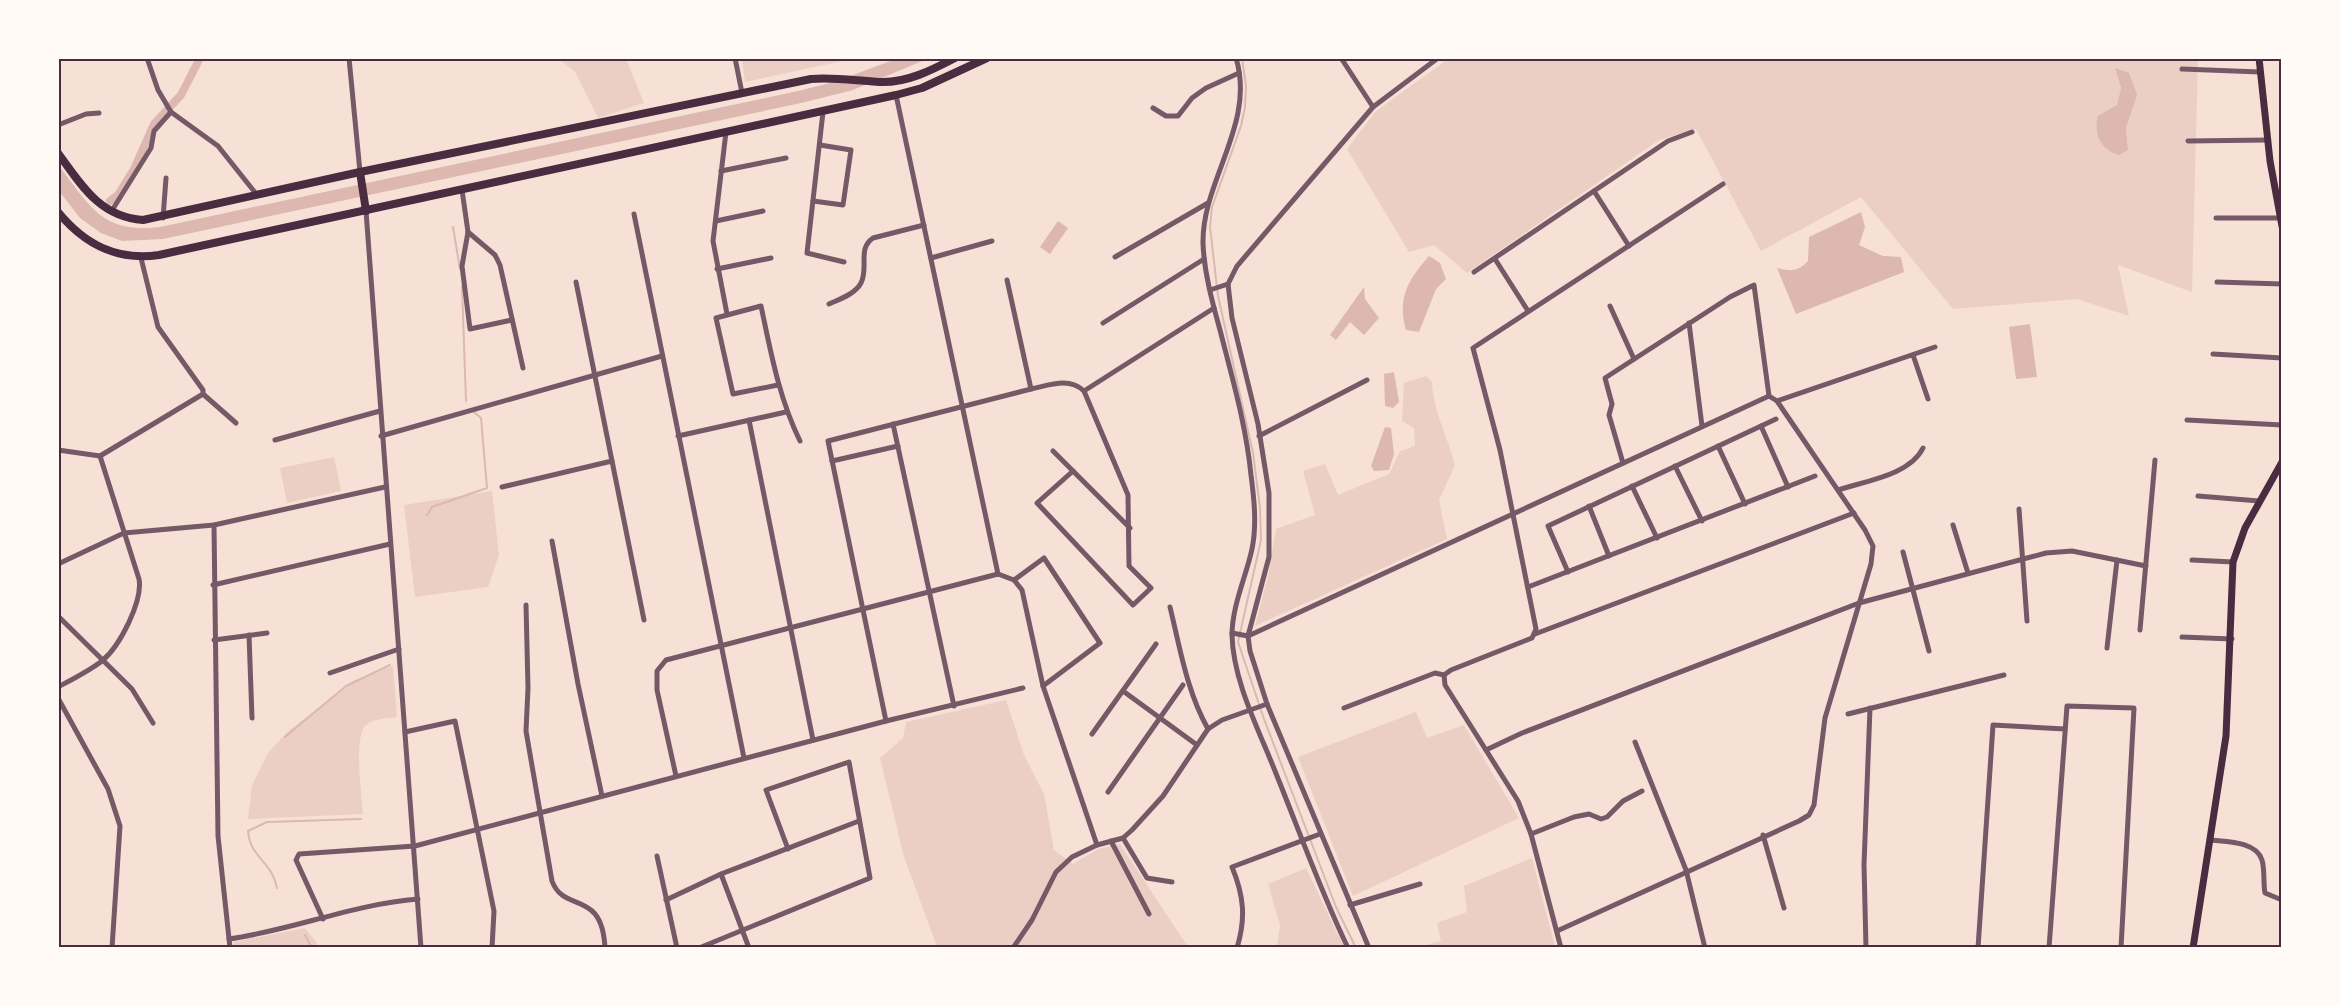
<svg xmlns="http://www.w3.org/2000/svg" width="2340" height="1006" font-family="Ubuntu,sans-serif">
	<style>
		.green { fill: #ebcfc5; fill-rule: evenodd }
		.water { fill: #dcb8b0 }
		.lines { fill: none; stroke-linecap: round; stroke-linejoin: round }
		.stream { stroke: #dcb8b0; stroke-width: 2 }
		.canal { stroke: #dcb8b0; stroke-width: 8 }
		.minor { stroke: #755966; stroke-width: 5 }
		.secondary { stroke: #4a2c40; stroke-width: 7 }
		.primary { stroke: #4a2c40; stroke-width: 8 }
		.neatline { fill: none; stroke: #4a2c40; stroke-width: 2 }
	</style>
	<rect width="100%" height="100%" fill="#f7e1d7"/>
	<g class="green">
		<polygon points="559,59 626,59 644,103 598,118 575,72"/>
		<polygon points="742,59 742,58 852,59 745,82"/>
		<path d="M1448,59h750l-6,233 -74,-27 11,51 -52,-17 -124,10 -92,-112 -100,54 -65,-122 -37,11 -192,133 -33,-28 -25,7 -62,-103 28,-37zM2115,69l17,42 -6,17 2,22 -20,-39 9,-6 4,-17z"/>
		<path d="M1426,376l6,6c1,29 16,55 23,83l-16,35 8,39 -192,87 13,-50 8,-47 39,-14 -12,-44 22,-7 13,31 51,-21 11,-23 15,-5 -1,-18 -12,-7 2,-38z"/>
		<polygon points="334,457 341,491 287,503 280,468"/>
		<polygon points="492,491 499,555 488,587 415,597 404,505"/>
		<path d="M393,666l4,51c-10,2 -23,1 -31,8 -13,11 -4,72 -3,89l-115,5 4,-34 16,-32 19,-21 66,-51z"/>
		<polygon points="1006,700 1024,755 1044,794 1054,850 1073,864 1098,849 1120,844 1188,947 937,947 904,857 880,758 903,738 906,722"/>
		<polygon points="1416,712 1427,738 1464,725 1519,818 1353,896 1298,757"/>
		<polygon points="1532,858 1555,947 1420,947 1441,941 1437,923 1467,912 1464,886"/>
		<polygon points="1306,868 1344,947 1277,947 1280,925 1268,884"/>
		<polygon points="305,928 320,947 234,947 233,942"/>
	</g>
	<g class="water">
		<path d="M896,59h31l-74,31 -52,13 -638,136 -41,2 -21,-8 -21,-15 -21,-27v-25c32,41 43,68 101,61l638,-136 36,-9z"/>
		<path d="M2115,68l14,5 8,22 -11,33 2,22 -9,5c-18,-5 -26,-21 -21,-39l19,-11 4,-17z"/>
		<path d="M1861,212l4,15 -6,18 24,11 18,1 3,15 -108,42 -19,-46c14,3 21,4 31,-7l1,-24z"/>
		<polygon points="1058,221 1068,228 1050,254 1040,247"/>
		<path d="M1429,256l11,7 6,16 -10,10 -17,43 -13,-2c-9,-32 2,-50 23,-74z"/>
		<polygon points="1364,287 1365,299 1379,318 1364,335 1350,322 1336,340 1330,335"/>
		<polygon points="2030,324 2037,377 2016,379 2009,327"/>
		<polygon points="1394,372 1399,402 1393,408 1385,406 1384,374"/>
		<polygon points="1385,427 1391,428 1394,454 1389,470 1374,471 1371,466"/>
	</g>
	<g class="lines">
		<g class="stream">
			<polyline points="1242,58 1246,86 1245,107 1241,126 1212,207 1210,227 1218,296 1253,453 1260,508 1261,540 1238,642 1264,719 1336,907 1356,948"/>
			<polyline points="453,227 460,269"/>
			<polyline points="462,286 466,401"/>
			<polyline points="427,515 432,507 487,488 481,418 474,412"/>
			<polyline points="285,737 346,686 390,665"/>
			<path d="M277,888c-5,-27 -27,-30 -29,-57l19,-9 94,-3"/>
			<polyline points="305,935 312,948"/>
		</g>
		<polyline class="canal" points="110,201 118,195 134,169 154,124 181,95 200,58"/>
		<g class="minor">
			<polyline points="147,58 158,90 171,112 218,146 257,195"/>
			<polyline points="349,58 360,172"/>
			<polyline points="735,58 742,93"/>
			<path d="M1236,58c20,66 -34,122 -33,185 1,29 9,58 17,87 12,47 26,95 31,145 3,23 6,50 1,74 -6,28 -20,57 -20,86 1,47 28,97 45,141 23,57 44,116 71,172"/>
			<polyline points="1341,58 1373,107"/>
			<polyline points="2182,69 2260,72"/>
			<polyline points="896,95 998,574"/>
			<polyline points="1153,108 1166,116 1178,116 1192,98 1206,88 1239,73"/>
			<polyline points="823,112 807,253 844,262"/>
			<polyline points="58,125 86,114 99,113"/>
			<polyline points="726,132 713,241 727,314"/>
			<polyline points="2188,141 2267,140"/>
			<polyline points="721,171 786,158"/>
			<polyline points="462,190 468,232 495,255 500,265 523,368"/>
			<polyline points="1594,191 1629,246"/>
			<polyline points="813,201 843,205 851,150 820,145"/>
			<polyline points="366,211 421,948"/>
			<polyline points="111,212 151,148 154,131 171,112"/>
			<polyline points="634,214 744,758"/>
			<polyline points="163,218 166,178"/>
			<polyline points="2216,218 2280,218"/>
			<polyline points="716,221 763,211"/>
			<polyline points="468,232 462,266 470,329 512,320"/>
			<polyline points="1115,257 1208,203"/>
			<polyline points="931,258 992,241"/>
			<polyline points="1495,259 1528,311"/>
			<polyline points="717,269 771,258"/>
			<polyline points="1474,272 1668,141 1692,132"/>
			<polyline points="1007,280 1031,389"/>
			<polyline points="576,282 644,620"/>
			<polyline points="2217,282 2282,284"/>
			<polyline points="1210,290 1228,284"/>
			<path d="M829,304c11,-5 26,-10 32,-21 8,-16 -4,-34 12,-45l51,-13"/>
			<polyline points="1610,306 1634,359"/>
			<polyline points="1103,323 1204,259"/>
			<polyline points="1689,323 1702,426"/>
			<polyline points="2213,354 2282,358"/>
			<polyline points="1913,355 1928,399"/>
			<path d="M778,385l-45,9 -17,-76 45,-12c10,47 18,92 39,135"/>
			<polyline points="1084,391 1214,308"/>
			<polyline points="203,394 236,423"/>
			<polyline points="1777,401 1935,347"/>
			<polyline points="749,420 813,740"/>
			<polyline points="2187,420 2282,425"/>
			<polyline points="893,424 954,706"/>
			<polyline points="1761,426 1788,487"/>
			<polyline points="381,436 662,356"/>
			<polyline points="678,436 786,412"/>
			<polyline points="1259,436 1367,380"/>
			<polyline points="275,440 380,411"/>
			<polyline points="1718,446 1745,504"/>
			<polyline points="58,450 100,456"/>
			<polyline points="1053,451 1130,528"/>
			<polyline points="100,456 203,394 203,390 158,327 141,258"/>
			<polyline points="832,461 898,446"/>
			<polyline points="1623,463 1609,415 1612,404 1605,378 1730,297 1754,285 1769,396"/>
			<polyline points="1675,466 1702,521"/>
			<polyline points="1632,486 1657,538"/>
			<polyline points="502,487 612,461"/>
			<path d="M1838,490c27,-9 72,-15 85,-42"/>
			<polyline points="2198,496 2259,501"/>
			<polyline points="1589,506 1609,556"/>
			<polyline points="2019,509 2027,621"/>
			<polyline points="214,525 218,836 230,948"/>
			<polyline points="1953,525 1968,573"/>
			<polyline points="552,541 578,684 602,796"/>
			<polyline points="1903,552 1929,651"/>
			<polyline points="2192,560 2233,562"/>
			<polyline points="58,564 124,533 214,525 385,487"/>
			<polyline points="1568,572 1548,526 1776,419"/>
			<polyline points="998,574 1014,580 1022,590 1043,686 1097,845"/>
			<polyline points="1014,580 1044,558 1100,643 1043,686"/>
			<polyline points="213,585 390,544"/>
			<polyline points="1528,587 1815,476"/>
			<path d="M526,605l2,83 -2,43 26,150c12,33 50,7 53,67"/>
			<path d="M1170,607c10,41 17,85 38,122"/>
			<polyline points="58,616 132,689 153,723"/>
			<polyline points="2140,630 2155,460"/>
			<polyline points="1232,633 1248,636 1769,396"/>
			<polyline points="1535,634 1854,513"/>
			<polyline points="249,635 252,718"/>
			<polyline points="2182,637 2232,639"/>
			<polyline points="214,640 267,633"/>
			<polyline points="2107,648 2117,560"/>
			<polyline points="330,673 399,649"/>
			<polyline points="1444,675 1451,670 1532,638 1536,629 1500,450 1473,348 1723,184"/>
			<polyline points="1444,675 1445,685 1518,801 1531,834 1561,948"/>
			<path d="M58,687c15,-8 31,-16 44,-26 18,-15 41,-60 37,-82l-39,-123"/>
			<polyline points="1123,691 1197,745"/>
			<polyline points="58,698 108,789 120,826 112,948"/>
			<polyline points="1344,708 1435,673 1444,675"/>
			<polyline points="1848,714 2004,675"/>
			<path d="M886,721l-58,-280 203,-52c19,-4 38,-12 53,2l44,104 1,71 22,22 -18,17 -96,-102 36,-32"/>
			<polyline points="405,732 455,721 494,911 492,948"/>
			<polyline points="1092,734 1156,644"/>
			<polyline points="1635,742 1686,870 1705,948"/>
			<polyline points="1486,750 1522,733 1859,603 2046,553 2072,551 2146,566"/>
			<polyline points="676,776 657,690 657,671 666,660 998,574"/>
			<polyline points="1108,792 1183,685"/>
			<polyline points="1531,834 1574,817 1589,814 1601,819 1607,817 1623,801 1642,791"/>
			<polyline points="1763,835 1784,908"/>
			<polyline points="1123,838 1147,878 1172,882"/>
			<path d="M2210,840c16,2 46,1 52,20 3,10 1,23 3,33l17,7"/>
			<polyline points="1111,841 1149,914"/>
			<polyline points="657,856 677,948"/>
			<polyline points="721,874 749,948"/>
			<polyline points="666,900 721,874 859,821"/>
			<polyline points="1350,905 1420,884"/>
			<polyline points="323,919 296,860 299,854 415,846 886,721 1023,688"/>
			<polyline points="1557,931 1799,821 1809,815 1814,805 1825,718 1871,564 1873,546 1865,530 1777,401 1769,396"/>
			<path d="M229,939c64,-9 125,-35 189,-40"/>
			<polyline points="699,948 870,878 849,762 766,790 788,849"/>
			<polyline points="1013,948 1032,920 1056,872 1072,857 1097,845 1123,838 1132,830 1163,796 1208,729 1222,720 1267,704"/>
			<path d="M1237,948c9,-30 7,-52 -5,-81l88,-33"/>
			<polyline points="1369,948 1267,704 1250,651 1248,636 1269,557 1269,493 1258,424 1232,318 1228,284 1237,266 1373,107 1438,58"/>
			<polyline points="1866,948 1864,865 1870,708"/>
			<polyline points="1978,948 1993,725 2065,729"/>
			<polyline points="2049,948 2067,706 2134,708 2121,948"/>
		</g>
		<g class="secondary">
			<polyline points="2259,58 2270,161 2282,226"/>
			<polyline points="2193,948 2226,736 2233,562 2245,528 2282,462"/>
		</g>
		<g class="primary">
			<path d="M58,153c24,33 42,64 85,67l217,-48 451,-93c24,-2 46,2 69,3 27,1 52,-12 75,-24"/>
			<polyline points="360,172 366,211"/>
			<path d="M58,212c27,33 59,49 101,43l737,-160 26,-7 65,-30"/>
		</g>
	</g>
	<rect width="2340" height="1006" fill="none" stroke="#fffaf5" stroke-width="120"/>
	<rect x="60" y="60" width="2220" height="886" class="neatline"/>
</svg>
